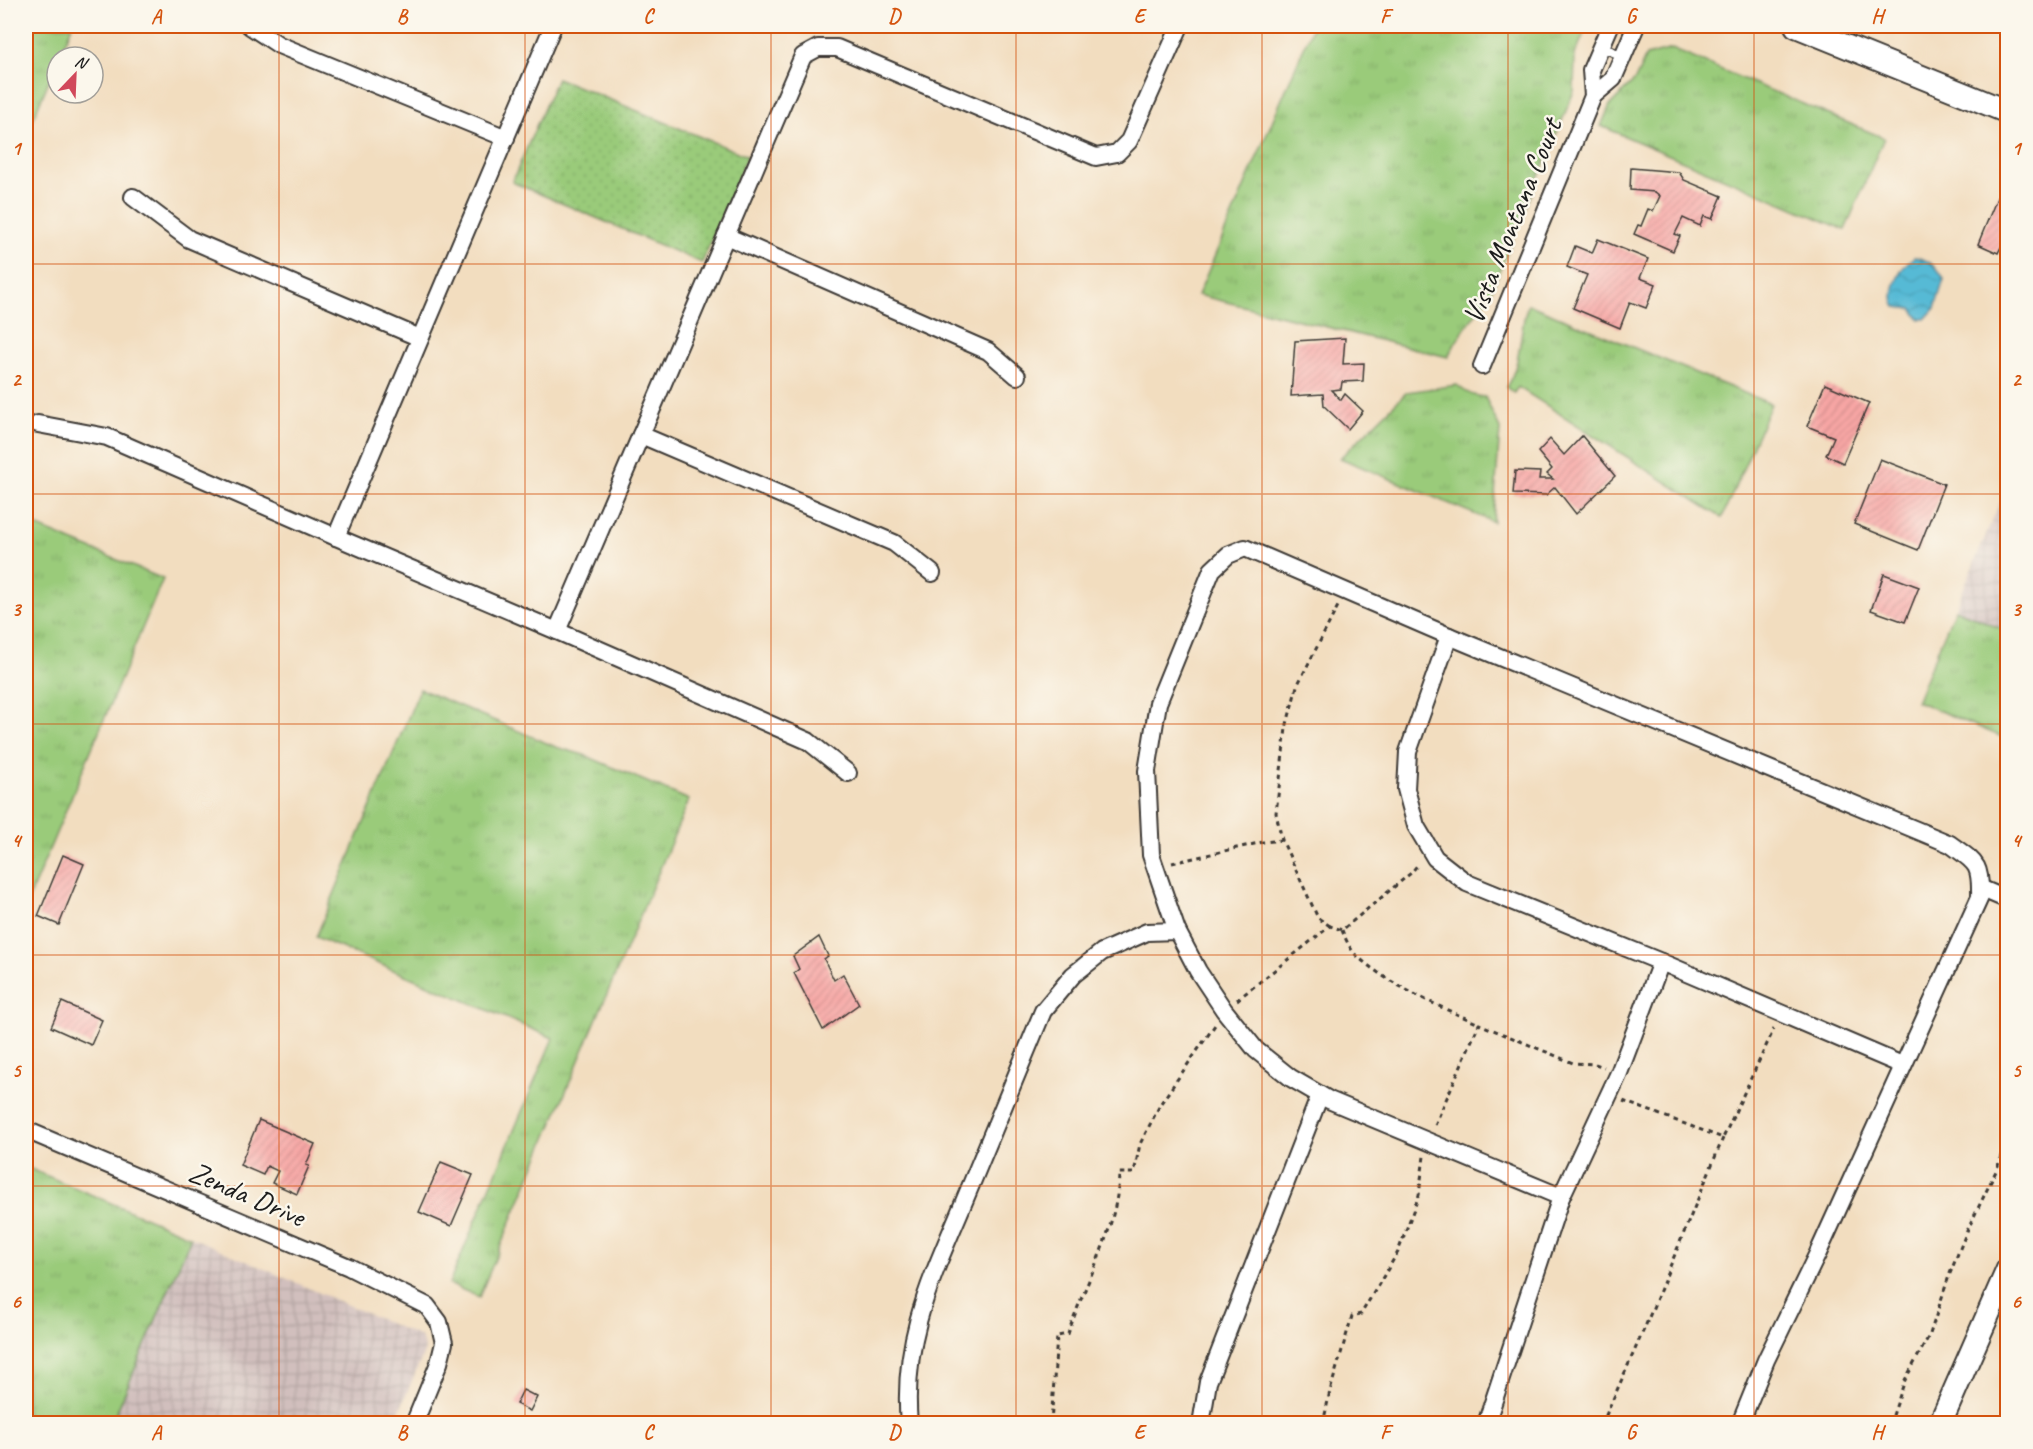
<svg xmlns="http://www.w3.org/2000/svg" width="2033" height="1449" font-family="Caveat,sans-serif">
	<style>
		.industrial { fill: url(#industrial-grid) }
		.grass { fill: url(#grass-tufts); stroke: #5b744b; stroke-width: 1.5 }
		.park { fill: url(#park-dots); stroke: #5b744b; stroke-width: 1.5 }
		.water { fill: url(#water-waves); stroke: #396b78; stroke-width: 1.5 }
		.building { fill: url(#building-hatch) }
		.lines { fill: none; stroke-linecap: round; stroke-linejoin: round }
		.lane-casing { stroke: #3c3934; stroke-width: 11 }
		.street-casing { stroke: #3c3934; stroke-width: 20 }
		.secondary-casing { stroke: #3c3934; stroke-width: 26 }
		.path { stroke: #3c3934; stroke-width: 3; stroke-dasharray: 4.5 4.5; stroke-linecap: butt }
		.lane { stroke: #fff; stroke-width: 8 }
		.street { stroke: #fff; stroke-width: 16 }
		.secondary { stroke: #fff; stroke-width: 22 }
		.grid { fill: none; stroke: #d4530e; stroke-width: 1.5; stroke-opacity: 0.55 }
		.labels { text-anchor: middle; stroke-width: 5; stroke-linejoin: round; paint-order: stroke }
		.street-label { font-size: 30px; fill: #1c1c1c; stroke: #fbf7ec }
		.neatline { fill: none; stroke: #d4530e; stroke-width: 2 }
		.grid-label { font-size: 20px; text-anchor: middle; font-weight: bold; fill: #d4530e }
	</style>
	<defs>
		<pattern id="industrial-grid" width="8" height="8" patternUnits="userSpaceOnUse" patternTransform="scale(1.5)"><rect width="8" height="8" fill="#d1bfbd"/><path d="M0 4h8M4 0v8" fill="none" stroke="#b3a4a2"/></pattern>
		<pattern id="grass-tufts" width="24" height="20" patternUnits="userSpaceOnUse" patternTransform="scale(1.5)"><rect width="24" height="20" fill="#9acb7a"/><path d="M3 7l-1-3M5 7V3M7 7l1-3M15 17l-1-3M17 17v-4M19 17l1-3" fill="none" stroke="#84ae69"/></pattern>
		<pattern id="park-dots" width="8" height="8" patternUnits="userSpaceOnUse" patternTransform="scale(1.5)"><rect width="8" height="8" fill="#9acb7a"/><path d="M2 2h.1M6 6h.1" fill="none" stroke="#84ae69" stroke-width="1.8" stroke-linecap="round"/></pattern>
		<pattern id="water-waves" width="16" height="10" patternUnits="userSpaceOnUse" patternTransform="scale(1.5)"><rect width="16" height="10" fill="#56bad5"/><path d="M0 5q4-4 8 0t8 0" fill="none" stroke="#4a9fb6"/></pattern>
		<pattern id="building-hatch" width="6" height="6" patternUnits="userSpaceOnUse" patternTransform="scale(1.5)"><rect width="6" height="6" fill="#f7a6a4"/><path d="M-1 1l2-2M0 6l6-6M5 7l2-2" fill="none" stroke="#d38e8d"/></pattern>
	</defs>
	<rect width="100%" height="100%" fill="#fbf7ec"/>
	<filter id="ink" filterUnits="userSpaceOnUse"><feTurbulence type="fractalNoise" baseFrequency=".0167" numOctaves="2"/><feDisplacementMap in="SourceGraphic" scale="12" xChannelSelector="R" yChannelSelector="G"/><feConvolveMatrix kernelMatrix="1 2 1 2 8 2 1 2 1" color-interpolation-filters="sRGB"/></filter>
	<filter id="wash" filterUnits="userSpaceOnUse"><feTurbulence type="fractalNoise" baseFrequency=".008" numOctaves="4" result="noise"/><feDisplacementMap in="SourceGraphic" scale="24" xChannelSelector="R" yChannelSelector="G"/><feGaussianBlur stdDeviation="1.35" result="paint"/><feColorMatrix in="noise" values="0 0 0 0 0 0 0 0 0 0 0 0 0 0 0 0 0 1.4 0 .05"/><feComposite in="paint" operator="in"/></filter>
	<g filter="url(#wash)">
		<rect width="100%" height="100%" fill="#f2ddbf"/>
		<g class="industrial">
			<polygon points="2007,485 2007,631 1955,609"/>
			<polygon points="191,1237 421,1337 425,1350 394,1423 112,1423"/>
		</g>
		<g class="grass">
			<polygon points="26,26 72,26 59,57 57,57 57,61 26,136"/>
			<path d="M1313,26h269l3,5 -10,24 -1,36 -8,20 -74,178c-13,24 -33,43 -44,68l-250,-62z"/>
			<polygon points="1672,49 1884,138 1845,230 1601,126 1610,105 1635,80 1646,56"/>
			<path d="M1528,304l243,100 -49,114 -204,-131 -4,6 -8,-6c17,-24 12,-56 22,-83z"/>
			<path d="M1457,385c9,8 16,11 28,12l15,32 -7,93 -153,-64 67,-66z"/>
			<polygon points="26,522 163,579 26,905"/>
			<polygon points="1955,609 2007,631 2007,739 1916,701"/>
			<polygon points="420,689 556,747 584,755 689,800 479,1297 449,1284 553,1038 316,937"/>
			<polygon points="26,1167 191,1237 112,1423 26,1423"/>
		</g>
		<polygon class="park" points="557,78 747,156 702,263 512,182"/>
		<path class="water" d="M1914,257c13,1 25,11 30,22l-9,29 -10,11h-5l-8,-10 -16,-2c-9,-15 5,-41 18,-50z"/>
		<g id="blocks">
			<g class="building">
				<polygon points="1631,168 1679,172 1684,180 1722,196 1712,219 1704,216 1700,226 1683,218 1675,234 1680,236 1673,251 1634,234 1638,225 1641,226 1648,209 1653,211 1660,196 1655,192 1630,190"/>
				<polygon points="1999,193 2008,197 2008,205 2004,213 2008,215 2008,247 2002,245 1998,253 1978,244"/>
				<polygon points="1598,239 1648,259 1640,278 1656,284 1646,308 1630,302 1620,328 1573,308 1587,275 1567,267 1575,246 1592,253"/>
				<polygon points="1345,338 1343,364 1364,363 1363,381 1342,382 1341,389 1331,390 1341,400 1345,394 1363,411 1348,429 1324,406 1323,394 1291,396 1295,341"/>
				<polygon points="1825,384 1869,403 1843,463 1826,455 1834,437 1807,426"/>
				<polygon points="1582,436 1615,476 1576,514 1555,487 1546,495 1513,494 1515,471 1540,472 1539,479 1553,479 1547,474 1552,469 1538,452 1550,439 1564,455"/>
				<polygon points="1880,459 1944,484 1918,550 1854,524"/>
				<polygon points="1884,574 1919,587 1905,622 1871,610"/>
				<polygon points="63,855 84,864 59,925 38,916"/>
				<polygon points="819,937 828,956 824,959 834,980 843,974 859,1004 823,1030 794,973 799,969 793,956"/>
				<polygon points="62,1002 102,1020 91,1045 51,1027"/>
				<polygon points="259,1120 315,1144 306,1165 309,1166 297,1194 272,1183 278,1171 267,1166 263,1175 240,1165"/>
				<polygon points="441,1162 473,1175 451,1226 419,1212"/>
				<polygon points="523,1390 537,1397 530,1411 516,1404"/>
			</g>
		</g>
	</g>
	<g filter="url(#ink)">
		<use href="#blocks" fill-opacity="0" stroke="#3c3934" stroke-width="1.5"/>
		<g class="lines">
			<defs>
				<polyline id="lane" points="1601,47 1623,56"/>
				<g id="street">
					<polyline points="250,26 279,45 506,138"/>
					<polyline points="553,26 336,537 557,631 803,56 818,48 837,48 1096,157 1117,153 1129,141 1180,26"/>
					<polyline points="1593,96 1613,79 1636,26"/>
					<polyline points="133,197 189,239 420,338"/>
					<polyline points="726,236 988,351 1017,376"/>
					<polyline points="1482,366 1593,96 1591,70 1610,26"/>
					<polyline points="38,424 107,437 336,537"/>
					<polyline points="641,435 894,543 932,573"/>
					<polyline points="557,631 808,741 848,773"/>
					<polyline points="1449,636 1408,752 1406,789 1416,826 1435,858 1467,883 1661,962 1902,1065"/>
					<polyline points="1980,888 2008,900"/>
					<polyline points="26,1130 349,1267 427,1306 439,1322 444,1343 439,1363 414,1424"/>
					<path d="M1561,1197l-232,-97 -38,-22 -35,-28 -32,-40 -26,-39 -21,-40 -26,-76 -4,-84 11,-68 54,-133 16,-15 17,-7 204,88 501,208c26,19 31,19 30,53l-162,356 -52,107 -26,64"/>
					<path d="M909,1424c-8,-90 26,-152 59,-232 25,-60 50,-121 75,-181l30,-36 29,-23 45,-20 30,-1"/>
					<polyline points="1201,1424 1208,1382 1320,1095"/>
					<polyline points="1486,1424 1561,1197 1619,1073 1661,962"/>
				</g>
				<g id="secondary">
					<polyline points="1796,26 2008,112"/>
					<polyline points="1940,1424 2008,1269"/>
				</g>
			</defs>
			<use href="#lane" class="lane-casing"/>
			<use href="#street" class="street-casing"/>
			<use href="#secondary" class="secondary-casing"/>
			<g class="path">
				<polyline points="1172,863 1263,842 1282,840"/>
				<polyline points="1330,926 1318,918 1282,840 1276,813 1286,728 1297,686 1338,606"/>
				<path d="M1342,930c3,8 7,17 13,24 32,31 84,52 124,70"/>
				<polyline points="1237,1000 1330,926 1342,930 1411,873 1419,863"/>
				<polyline points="1623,1101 1723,1138 1774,1029"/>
				<polyline points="1435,1125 1479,1024 1573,1063 1595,1064 1604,1067"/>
				<path d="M1051,1424l6,-88 11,-2c17,-53 50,-104 51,-161h15l6,-29 21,-41 54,-78"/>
				<polyline points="1323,1424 1330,1391 1352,1316 1361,1314 1398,1252 1419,1195 1424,1156"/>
				<polyline points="1602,1424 1645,1327 1723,1138"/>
				<polyline points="1890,1424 1905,1380 1930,1334 1949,1276 1967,1231 1997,1169 2008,1133"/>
			</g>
			<use href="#lane" class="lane"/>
			<use href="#street" class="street"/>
			<use href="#secondary" class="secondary"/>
		</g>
	</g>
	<path class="grid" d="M279,26v1398M525,26v1398M771,26v1398M1016,26v1398M1262,26v1398M1508,26v1398M1754,26v1398M26,264h1982M26,494h1982M26,724h1982M26,955h1982M26,1186h1982"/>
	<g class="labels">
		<g class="street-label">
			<text transform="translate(1512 221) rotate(-68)" y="10">Vista Montana Court</text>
			<text transform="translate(247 1194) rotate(23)" y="10">Zenda Drive</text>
		</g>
	</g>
	<rect width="2033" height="1449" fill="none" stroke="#fbf7ec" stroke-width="66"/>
	<g transform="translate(75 75) rotate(23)"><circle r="28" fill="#fbf7ec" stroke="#a29f99" stroke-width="1.5"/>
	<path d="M0-4.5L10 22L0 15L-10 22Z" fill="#d1495b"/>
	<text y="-9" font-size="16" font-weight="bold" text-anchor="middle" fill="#1c1c1c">N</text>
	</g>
	<rect x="33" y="33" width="1967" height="1383" class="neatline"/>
	<g class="grid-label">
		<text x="156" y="23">A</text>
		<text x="402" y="23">B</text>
		<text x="648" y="23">C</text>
		<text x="894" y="23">D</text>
		<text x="1139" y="23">E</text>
		<text x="1385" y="23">F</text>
		<text x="1631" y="23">G</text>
		<text x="1877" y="23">H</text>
		<text x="16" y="155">1</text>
		<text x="2016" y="155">1</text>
		<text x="16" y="386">2</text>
		<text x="2016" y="386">2</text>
		<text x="16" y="616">3</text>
		<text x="2016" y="616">3</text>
		<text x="16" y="847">4</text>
		<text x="2016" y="847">4</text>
		<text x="16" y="1077">5</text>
		<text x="2016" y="1077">5</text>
		<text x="16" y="1308">6</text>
		<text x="2016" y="1308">6</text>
		<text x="156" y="1439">A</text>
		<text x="402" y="1439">B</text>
		<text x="648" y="1439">C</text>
		<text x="894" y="1439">D</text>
		<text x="1139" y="1439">E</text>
		<text x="1385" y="1439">F</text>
		<text x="1631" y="1439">G</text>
		<text x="1877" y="1439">H</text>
	</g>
</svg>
